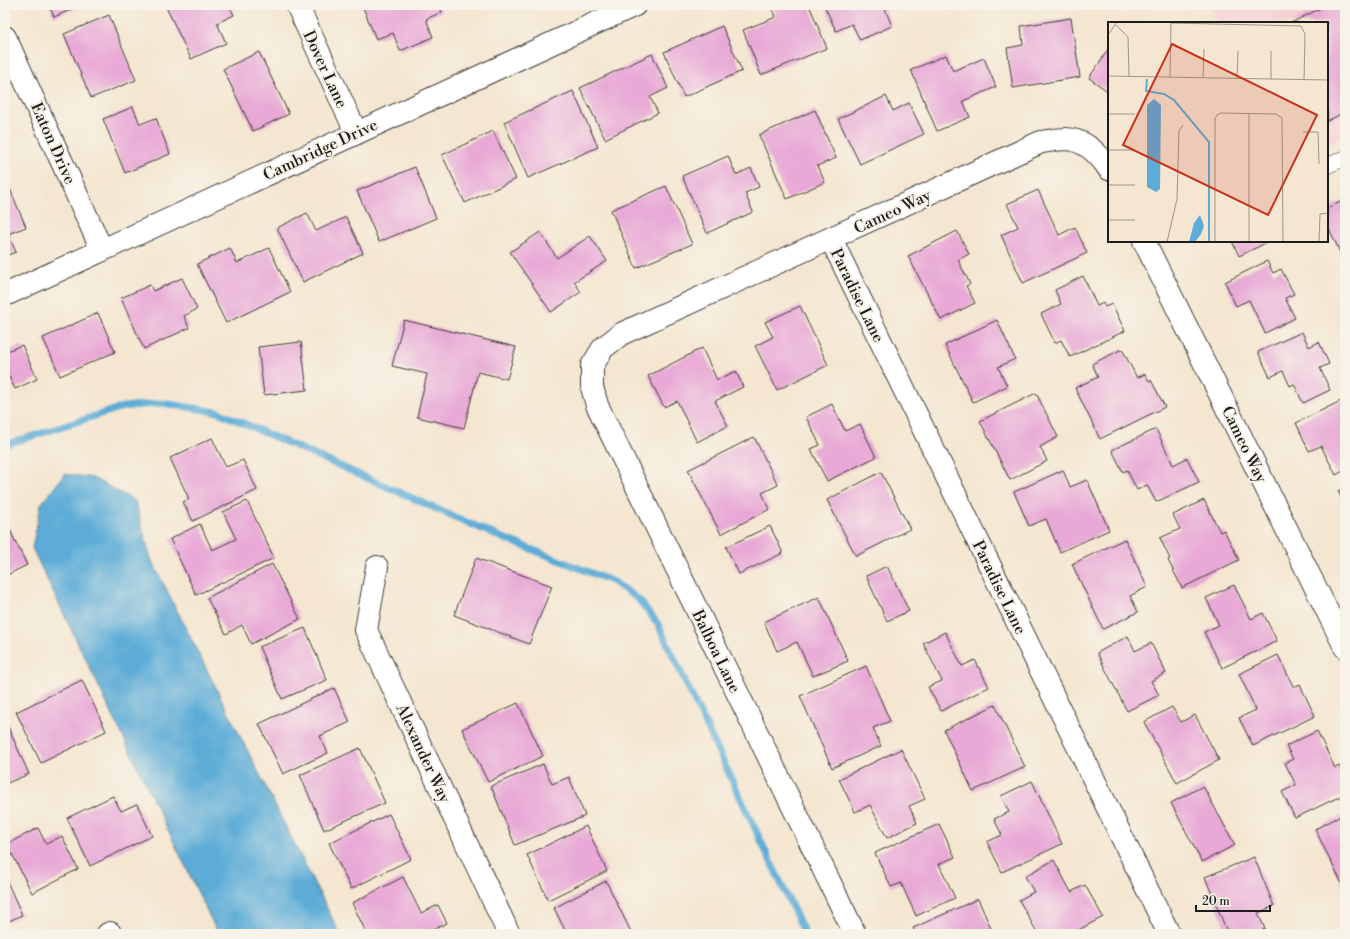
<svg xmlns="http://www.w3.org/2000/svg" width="1350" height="939" font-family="'Libre Bodoni',serif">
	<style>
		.built { fill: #f7cfd3 }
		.water { fill: #5cacd7; stroke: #3c647a }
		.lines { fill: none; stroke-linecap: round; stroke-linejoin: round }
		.stream { stroke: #5cacd7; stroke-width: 7 }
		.building { fill: #e8a9d6 }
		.service-casing { stroke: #3c3a37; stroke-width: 16 }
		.minor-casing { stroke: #3c3a37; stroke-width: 24 }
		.service { stroke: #fff; stroke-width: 15 }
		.minor { stroke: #fff; stroke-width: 22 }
		.labels { text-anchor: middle; stroke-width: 4; stroke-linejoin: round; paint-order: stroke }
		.street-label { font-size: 16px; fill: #1c1c1c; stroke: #f7f3e8 }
		.inset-river { fill: none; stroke: #5cacd7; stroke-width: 2 }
		.inset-road { fill: none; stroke: #9e9588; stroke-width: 1 }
		.view { fill: #c8321e; fill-opacity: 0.15; stroke: #c8321e; stroke-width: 2 }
		.inset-edge { fill: none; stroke: #1c1c1c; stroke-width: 2 }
	</style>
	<rect width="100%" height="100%" fill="#f7f3e8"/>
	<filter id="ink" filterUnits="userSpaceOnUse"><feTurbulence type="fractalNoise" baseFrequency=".025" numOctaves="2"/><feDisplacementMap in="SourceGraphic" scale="8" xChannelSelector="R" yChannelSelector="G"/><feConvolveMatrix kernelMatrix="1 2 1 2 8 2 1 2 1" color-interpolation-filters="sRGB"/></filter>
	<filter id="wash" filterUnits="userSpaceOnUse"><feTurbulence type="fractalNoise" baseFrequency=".012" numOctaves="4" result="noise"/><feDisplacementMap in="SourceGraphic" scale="16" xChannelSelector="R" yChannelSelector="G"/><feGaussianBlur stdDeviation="0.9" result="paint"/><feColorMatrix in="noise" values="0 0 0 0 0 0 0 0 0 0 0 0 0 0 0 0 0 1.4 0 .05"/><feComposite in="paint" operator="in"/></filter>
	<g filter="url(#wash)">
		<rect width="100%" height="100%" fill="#f4e6d0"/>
		<polygon class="built" points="1209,5 1345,5 1345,134 1327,145 1327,23 1219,23"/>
		<polygon class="water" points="65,474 93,478 135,501 151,559 340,934 218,934 32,548 41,504"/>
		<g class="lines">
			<polyline class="stream" points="5,445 123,407 162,403 218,412 498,536 614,582 638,599 658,624 805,934"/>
		</g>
		<g id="blocks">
			<g class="building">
				<polygon points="49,5 82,5 54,17"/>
				<polygon points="165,5 229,5 234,15 217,23 226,43 191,59"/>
				<polygon points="362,5 439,5 442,12 426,19 433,37 400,51 393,33 376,39"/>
				<polygon points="771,5 809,5 827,48 761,75 743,30 776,17"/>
				<polygon points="824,5 895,5 885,9 892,26 860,40 852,24 836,31"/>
				<polygon points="1327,5 1345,5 1345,112 1327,121 1327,23 1291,23"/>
				<polygon points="109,15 136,80 91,98 64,34"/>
				<polygon points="1071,18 1080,77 1013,88 1007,48 1023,45 1021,26"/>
				<polygon points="722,26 742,71 684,97 664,52"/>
				<polygon points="1109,48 1109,92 1089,78"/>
				<polygon points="259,52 289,114 253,131 223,69"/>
				<polygon points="652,54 668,88 650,97 658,113 605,139 580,88"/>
				<polygon points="946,55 953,71 984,58 996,87 963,101 970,117 937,131 911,70"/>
				<polygon points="573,91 598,147 528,178 504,122"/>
				<polygon points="886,96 893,111 909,103 924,134 860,164 838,119"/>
				<polygon points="133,107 140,124 156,118 170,154 125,173 103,119"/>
				<polygon points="815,110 836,158 817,166 825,182 787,199 759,135"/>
				<polygon points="493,131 516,179 465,203 442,155"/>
				<polygon points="728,156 736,175 751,168 759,187 745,193 753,212 707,233 682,176"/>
				<polygon points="415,167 436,218 379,242 357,191"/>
				<polygon points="5,177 26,227 8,234 16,252 5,256"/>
				<polygon points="666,186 692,244 636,268 611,210"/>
				<polygon points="1038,190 1059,235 1075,227 1087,253 1023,283 1001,235 1018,227 1007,204"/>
				<polygon points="1345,200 1345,263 1327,224 1327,208"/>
				<polygon points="307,213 316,231 346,217 363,253 303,282 277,228"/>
				<polygon points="957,231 969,254 958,260 970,284 966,286 975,303 941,320 908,256"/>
				<polygon points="540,232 557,258 590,236 607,261 574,282 581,292 551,312 510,252"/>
				<polygon points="1232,241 1270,241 1239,256"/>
				<polygon points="230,248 237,263 269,248 290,292 226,323 197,264"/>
				<polygon points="1267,261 1273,273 1281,269 1294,294 1285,298 1295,318 1265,333 1249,300 1236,306 1225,282"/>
				<polygon points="1083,276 1097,306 1103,303 1105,307 1112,304 1125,331 1070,357 1061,340 1055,343 1041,314 1061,304 1055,290"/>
				<polygon points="182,278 197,309 184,316 189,328 144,349 121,298 150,285 153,291"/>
				<polygon points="800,306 828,365 777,390 755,346 773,337 765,322"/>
				<polygon points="98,313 115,352 60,376 43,338"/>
				<polygon points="404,320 516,347 507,379 478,372 464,428 417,417 427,374 392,366"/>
				<polygon points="997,320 1015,359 998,367 1007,386 973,402 945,345"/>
				<polygon points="1302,332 1309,347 1319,342 1329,364 1320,368 1330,390 1303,403 1294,384 1290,386 1283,371 1270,377 1258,352"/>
				<polygon points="301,342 307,390 264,395 258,347"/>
				<polygon points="22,345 37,379 15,389 5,368 5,352"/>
				<polygon points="702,348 717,380 736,371 743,387 715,401 728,426 697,442 677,401 664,407 648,376"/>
				<polygon points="1122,349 1137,378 1145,374 1149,381 1151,380 1165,407 1100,439 1075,388 1098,377 1092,364"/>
				<polygon points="1036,393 1058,437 1040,447 1047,461 1010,480 980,421"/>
				<polygon points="1345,399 1345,470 1336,475 1321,446 1309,451 1296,423"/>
				<polygon points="832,404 845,431 860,424 876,457 827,481 811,449 820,445 806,417"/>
				<polygon points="1156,429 1173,465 1187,458 1199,482 1156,502 1147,485 1137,490 1127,470 1123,472 1112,450"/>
				<polygon points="754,437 778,485 762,493 770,509 721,534 688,470"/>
				<polygon points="212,438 226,467 243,460 257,490 193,521 183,502 189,499 170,458"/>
				<polygon points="1063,470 1070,487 1087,480 1109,530 1060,552 1046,519 1029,526 1014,492"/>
				<polygon points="881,472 910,529 856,556 827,500"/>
				<polygon points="1345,487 1345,505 1338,491"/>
				<polygon points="1204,500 1220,532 1224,530 1239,560 1182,588 1168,560 1170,559 1160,538 1180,529 1173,515"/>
				<polygon points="247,501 274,558 196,595 170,539 200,524 212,550 236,539 223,512"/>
				<polygon points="5,520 27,565 5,576"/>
				<polygon points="770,526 783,553 739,574 726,547"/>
				<polygon points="1125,539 1147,587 1130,596 1138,612 1103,629 1072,564"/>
				<polygon points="476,558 552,586 529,644 454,615"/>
				<polygon points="272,564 300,619 251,644 242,625 226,634 207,598"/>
				<polygon points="887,566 909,611 887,621 866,576"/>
				<polygon points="1234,585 1251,619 1263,613 1277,641 1222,668 1204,632 1219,625 1206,598"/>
				<polygon points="819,597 848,661 813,676 797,642 777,651 764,622"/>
				<polygon points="305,628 327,680 282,699 259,647"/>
				<polygon points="945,632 962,666 975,660 989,687 941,711 928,687 942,681 923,643"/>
				<polygon points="1128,636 1135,651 1151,643 1166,673 1151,681 1159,695 1127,711 1097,653"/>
				<polygon points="1278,655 1294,688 1300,685 1315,716 1253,746 1239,718 1256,710 1239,674"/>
				<polygon points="866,666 890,721 873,728 881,746 832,768 800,696"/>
				<polygon points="82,680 106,731 41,763 16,712"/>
				<polygon points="334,688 350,722 320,736 328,753 283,774 259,724"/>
				<polygon points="518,703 543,756 488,782 462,729"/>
				<polygon points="995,705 1025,767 973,791 944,730"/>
				<polygon points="1172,707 1181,722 1195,715 1219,760 1177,783 1144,722"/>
				<polygon points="5,720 29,774 5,784"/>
				<polygon points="1317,731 1335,768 1339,766 1345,777 1345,794 1295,818 1282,792 1296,785 1285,763 1293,759 1286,746"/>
				<polygon points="360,748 385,803 324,830 300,775"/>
				<polygon points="901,749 925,799 909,806 917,823 887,838 870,805 855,812 839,779"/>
				<polygon points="543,764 552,784 569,777 585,816 515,845 491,786"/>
				<polygon points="1032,781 1062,844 1002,872 987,842 1002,835 994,819 1009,812 1001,796"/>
				<polygon points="1203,786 1235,845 1202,862 1171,803"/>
				<polygon points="113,796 121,811 137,804 152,836 90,866 67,818"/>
				<polygon points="389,814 411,859 351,889 329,843"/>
				<polygon points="1345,814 1345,885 1343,886 1315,829"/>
				<polygon points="939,824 955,857 939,864 955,898 916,916 901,883 891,887 875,853"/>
				<polygon points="586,826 607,871 548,900 527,855"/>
				<polygon points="38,828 46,844 62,836 78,869 32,893 7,844"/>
				<polygon points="1254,857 1274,906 1258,913 1265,929 1253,934 1228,934 1205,877"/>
				<polygon points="1054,860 1071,892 1085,885 1103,917 1071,934 1038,934 1019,900 1034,892 1025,876"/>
				<polygon points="5,877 22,915 5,923"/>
				<polygon points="403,877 421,913 438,905 447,923 425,934 367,934 352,903"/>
				<polygon points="606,881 632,934 567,934 554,908"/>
				<polygon points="978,899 993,933 916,934 913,928"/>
			</g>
		</g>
	</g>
	<g filter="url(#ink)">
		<use href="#blocks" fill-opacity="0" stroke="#3c3a37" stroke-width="1"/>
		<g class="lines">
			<defs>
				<polyline id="service" points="1327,166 1345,158"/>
				<g id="minor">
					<polyline points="297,5 356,132"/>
					<polyline points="5,37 102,250"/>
					<polyline points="831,239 1169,934"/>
					<polyline points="1144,241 1345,647"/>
					<polyline points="5,295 635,5"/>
					<polyline points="377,567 366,630 509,934"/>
					<polyline points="108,934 110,933"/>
					<path d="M855,934l-258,-529 -5,-18v-21l11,-18 18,-14 420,-192c8,-1 17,-3 25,-3 20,1 33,15 43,30"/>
				</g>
			</defs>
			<use href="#service" class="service-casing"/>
			<use href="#minor" class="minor-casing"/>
			<use href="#service" class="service"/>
			<use href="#minor" class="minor"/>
		</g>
	</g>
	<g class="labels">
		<g class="street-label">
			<text transform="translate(326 69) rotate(65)" y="6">Dover Lane</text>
			<text transform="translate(54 143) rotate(66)" y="6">Eaton Drive</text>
			<text transform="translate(320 149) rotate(-25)" y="6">Cambridge Drive</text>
			<text transform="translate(892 211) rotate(-25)" y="6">Cameo Way</text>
			<text transform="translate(858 295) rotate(64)" y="6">Paradise Lane</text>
			<text transform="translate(1245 444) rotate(64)" y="6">Cameo Way</text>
			<text transform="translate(1000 587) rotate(64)" y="6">Paradise Lane</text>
			<text transform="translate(717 651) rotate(64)" y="6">Balboa Lane</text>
			<text transform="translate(424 753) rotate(65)" y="6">Alexander Way</text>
		</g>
	</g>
	<g transform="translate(1108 22)">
		<rect width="220" height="220" fill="#f4e6d0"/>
		<path d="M46,77l7,6 -1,84 -4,3 -9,-5v-82zM92,193l4,11 -3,8 -6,8h-6l5,-19z" fill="#5cacd7"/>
		<path class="inset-river" d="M39,57l-1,12 18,3 10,6 35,42v100"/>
		<path class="inset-road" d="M63,1l130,3 4,8 -1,46M8,3l12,12 1,39M0,13l9,-13M0,54l220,4M62,55l1,-55M95,55l1,-28M129,56l1,-27M163,57v-28M0,92h27M195,110h15l1,32M0,128h27M0,163h27M0,170v-78M0,198h27M59,220l10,-43 2,-68 4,-6M107,220v-123l2,-4 4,-2 55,1 6,4 1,124M141,220v-129M211,220l1,-28 8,-1"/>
		<path class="view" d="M64,22l145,71 -49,100 -145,-70z"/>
		<rect width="220" height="220" class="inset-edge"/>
	</g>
	<rect width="1350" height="939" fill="none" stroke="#f7f3e8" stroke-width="20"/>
	<path d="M1196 905v6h74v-6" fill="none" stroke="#1c1c1c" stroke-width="2"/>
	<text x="1202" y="905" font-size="12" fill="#1c1c1c" stroke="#f7f3e8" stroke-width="3" paint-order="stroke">20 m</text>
</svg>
